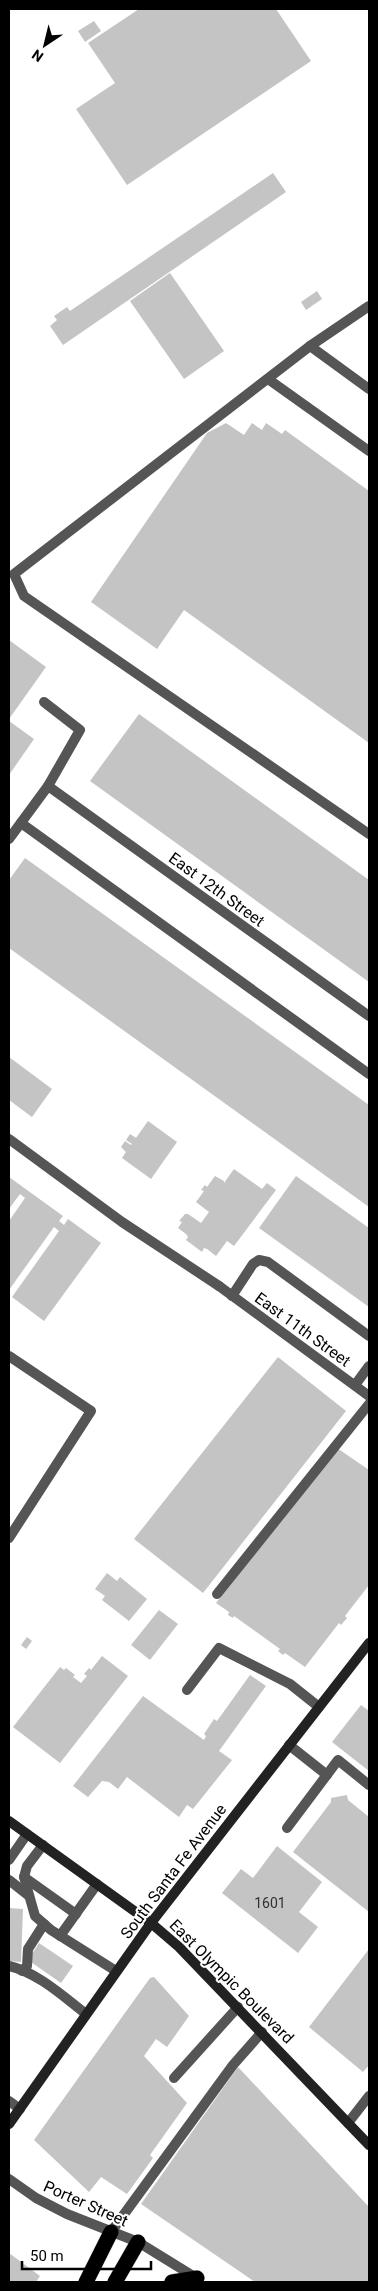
<svg xmlns="http://www.w3.org/2000/svg" width="378" height="2291" font-family="Roboto,sans-serif">
	<style>
		.building { fill: #c4c4c4 }
		.lines { fill: none; stroke-linecap: round; stroke-linejoin: round }
		.motorway-casing { stroke: #dbdbdb; stroke-width: 16 }
		.service { stroke: #555; stroke-width: 10 }
		.minor { stroke: #555; stroke-width: 10 }
		.tertiary { stroke: #555; stroke-width: 10 }
		.secondary { stroke: #222; stroke-width: 10 }
		.motorway { stroke: #000; stroke-width: 15 }
		.labels { text-anchor: middle; stroke-width: 4; stroke-linejoin: round; paint-order: stroke }
		.number-label { font-size: 14px; fill: #313131 }
		.street-label { font-size: 16px; fill: #000; stroke: #fff }
	</style>
	<rect width="100%" height="100%" fill="#fff"/>
	<g class="building">
		<polygon points="139,9 276,9 311,61 127,185 76,109 115,83 88,43"/>
		<polygon points="94,21 101,31 85,42 78,31"/>
		<polygon points="273,173 286,192 63,345 50,326 57,320 54,316 67,307 70,311"/>
		<polygon points="170,273 224,351 184,379 130,301"/>
		<polygon points="317,291 322,299 306,310 301,302"/>
		<polygon points="226,423 244,435 252,423 262,430 266,423 282,434 285,430 369,491 369,743 184,610 157,649 91,602 207,433"/>
		<polygon points="9,640 46,667 9,719"/>
		<polygon points="139,714 369,880 369,982 90,781"/>
		<polygon points="9,721 34,739 9,775"/>
		<polygon points="25,858 369,1105 369,1207 9,948 9,880"/>
		<polygon points="9,1057 52,1089 32,1117 9,1100"/>
		<polygon points="148,1121 177,1142 151,1179 122,1158 126,1152 121,1147 125,1141 131,1145 132,1144 126,1140 130,1134 136,1138"/>
		<polygon points="234,1169 262,1189 267,1183 276,1190 234,1246 227,1241 216,1256 207,1249 204,1248 202,1252 186,1240 188,1237 186,1234 178,1228 182,1222 179,1221 185,1214 188,1214 201,1223 209,1212 196,1202 204,1191 201,1190 205,1185 207,1187 215,1176 224,1181 224,1183"/>
		<polygon points="296,1176 369,1228 369,1307 259,1228"/>
		<polygon points="9,1177 63,1216 59,1221 64,1225 68,1219 101,1243 44,1321 12,1297 59,1231 54,1227 9,1290 9,1221 25,1198 20,1194 9,1209"/>
		<polygon points="278,1357 346,1411 203,1593 134,1539"/>
		<polygon points="337,1448 369,1470 369,1585 345,1616 347,1618 341,1625 339,1623 305,1667 285,1653 283,1655 278,1651 280,1649 234,1616 233,1618 228,1615 229,1612 216,1603"/>
		<polygon points="107,1573 117,1581 120,1577 147,1599 129,1621 102,1600 105,1596 95,1589"/>
		<polygon points="159,1610 178,1624 150,1660 131,1645"/>
		<polygon points="27,1637 32,1641 26,1649 21,1645"/>
		<polygon points="102,1656 128,1676 60,1763 13,1727 60,1667 64,1670 66,1668 75,1675 73,1677 81,1683 87,1676 84,1674 89,1668 91,1670"/>
		<polygon points="250,1675 266,1686 219,1751 232,1760 193,1809 187,1805 179,1817 127,1777 118,1789 109,1782 102,1781 88,1797 73,1786 143,1696 204,1740 206,1736 204,1734 214,1719 217,1721"/>
		<polygon points="361,1705 369,1711 369,1771 332,1742"/>
		<polygon points="347,1795 348,1800 369,1817 369,1912 293,1852 331,1802 331,1798"/>
		<polygon points="277,1846 322,1882 299,1912 318,1927 298,1953 222,1893 241,1869 253,1878"/>
		<polygon points="9,1908 23,1909 21,1962 9,1961"/>
		<polygon points="39,1943 73,1966 61,1983 28,1960"/>
		<polygon points="369,1949 369,2065 363,2072 309,2027"/>
		<polygon points="154,1977 189,2016 167,2047 156,2039 144,2056 187,2103 150,2155 153,2158 127,2194 101,2177 89,2192 34,2140 150,1978"/>
		<polygon points="238,2067 369,2207 369,2282 255,2282 141,2204"/>
		<polygon points="9,2253 40,2276 36,2282 9,2282"/>
	</g>
	<g class="lines">
		<defs>
			<g id="motorway">
				<polyline points="86,2282 111,2232"/>
				<polyline points="115,2282 138,2242"/>
				<polyline points="172,2282 197,2278"/>
			</g>
		</defs>
		<use href="#motorway" class="motorway-casing"/>
		<g class="service">
			<polyline points="310,346 369,306"/>
			<polyline points="268,379 369,451"/>
			<polyline points="369,389 310,346 14,574 24,596 369,834"/>
			<polyline points="48,786 369,1016"/>
			<polyline points="21,823 369,1074"/>
			<polyline points="9,839 48,786 80,730 44,702"/>
			<polyline points="9,1139 122,1222 219,1286"/>
			<polyline points="232,1296 253,1264 259,1260 268,1262 369,1336"/>
			<polyline points="9,1356 91,1411 9,1538"/>
			<polyline points="355,1385 369,1366"/>
			<polyline points="217,1594 369,1404"/>
			<polyline points="187,1690 219,1648 290,1684 319,1707"/>
			<polyline points="289,1745 327,1775"/>
			<polyline points="287,1828 338,1760 369,1785"/>
			<polyline points="43,1845 27,1866 24,1877 35,1916 51,1930 116,1971"/>
			<polyline points="9,1860 27,1834"/>
			<polyline points="24,1877 76,1914"/>
			<polyline points="9,1880 28,1895"/>
			<polyline points="60,1936 97,1884"/>
			<path d="M9,1966c28,6 55,31 77,48"/>
			<polyline points="22,1971 27,1966 28,1949 44,1924"/>
			<polyline points="174,2078 238,2007"/>
			<polyline points="9,2101 20,2109"/>
			<polyline points="348,2123 369,2096"/>
			<polyline points="111,2232 233,2065 262,2032"/>
		</g>
		<polyline class="minor" points="219,1286 369,1396"/>
		<polyline class="tertiary" points="9,2179 36,2198 67,2214 138,2242 198,2279"/>
		<g class="secondary">
			<polyline points="9,1821 151,1923 179,1947 369,2145"/>
			<polyline points="9,2124 151,1923 369,1643"/>
		</g>
		<use href="#motorway" class="motorway"/>
	</g>
	<g class="labels">
		<g class="number-label">
			<text x="270" y="1908">1601</text>
		</g>
		<g class="street-label">
			<text transform="translate(217 889) rotate(36)" y="6">East 12th Street</text>
			<text transform="translate(303 1329) rotate(36)" y="6">East 11th Street</text>
			<text transform="translate(173 1871) rotate(-53)" y="6">South Santa Fe Avenue</text>
			<text transform="translate(232 1981) rotate(45)" y="6">East Olympic Boulevard</text>
			<text transform="translate(86 2203) rotate(24)" y="6">Porter Street</text>
		</g>
	</g>
	<rect width="378" height="2291" fill="none" stroke="#000000" stroke-width="20"/>
	<g transform="translate(45 45) rotate(215)" stroke="#ffffff" stroke-width="4" paint-order="stroke">
	<path d="M0-4L9 19L0 12L-9 19Z" fill="#000000"/>
	<text y="-8" font-size="14" font-weight="bold" text-anchor="middle" fill="#000000">N</text>
	</g>
	<path d="M22 2261v8h129v-8" fill="none" stroke="#000000" stroke-width="2.5"/>
	<text x="30" y="2261" font-size="15" fill="#000000" stroke="#ffffff" stroke-width="4" paint-order="stroke">50 m</text>
</svg>
